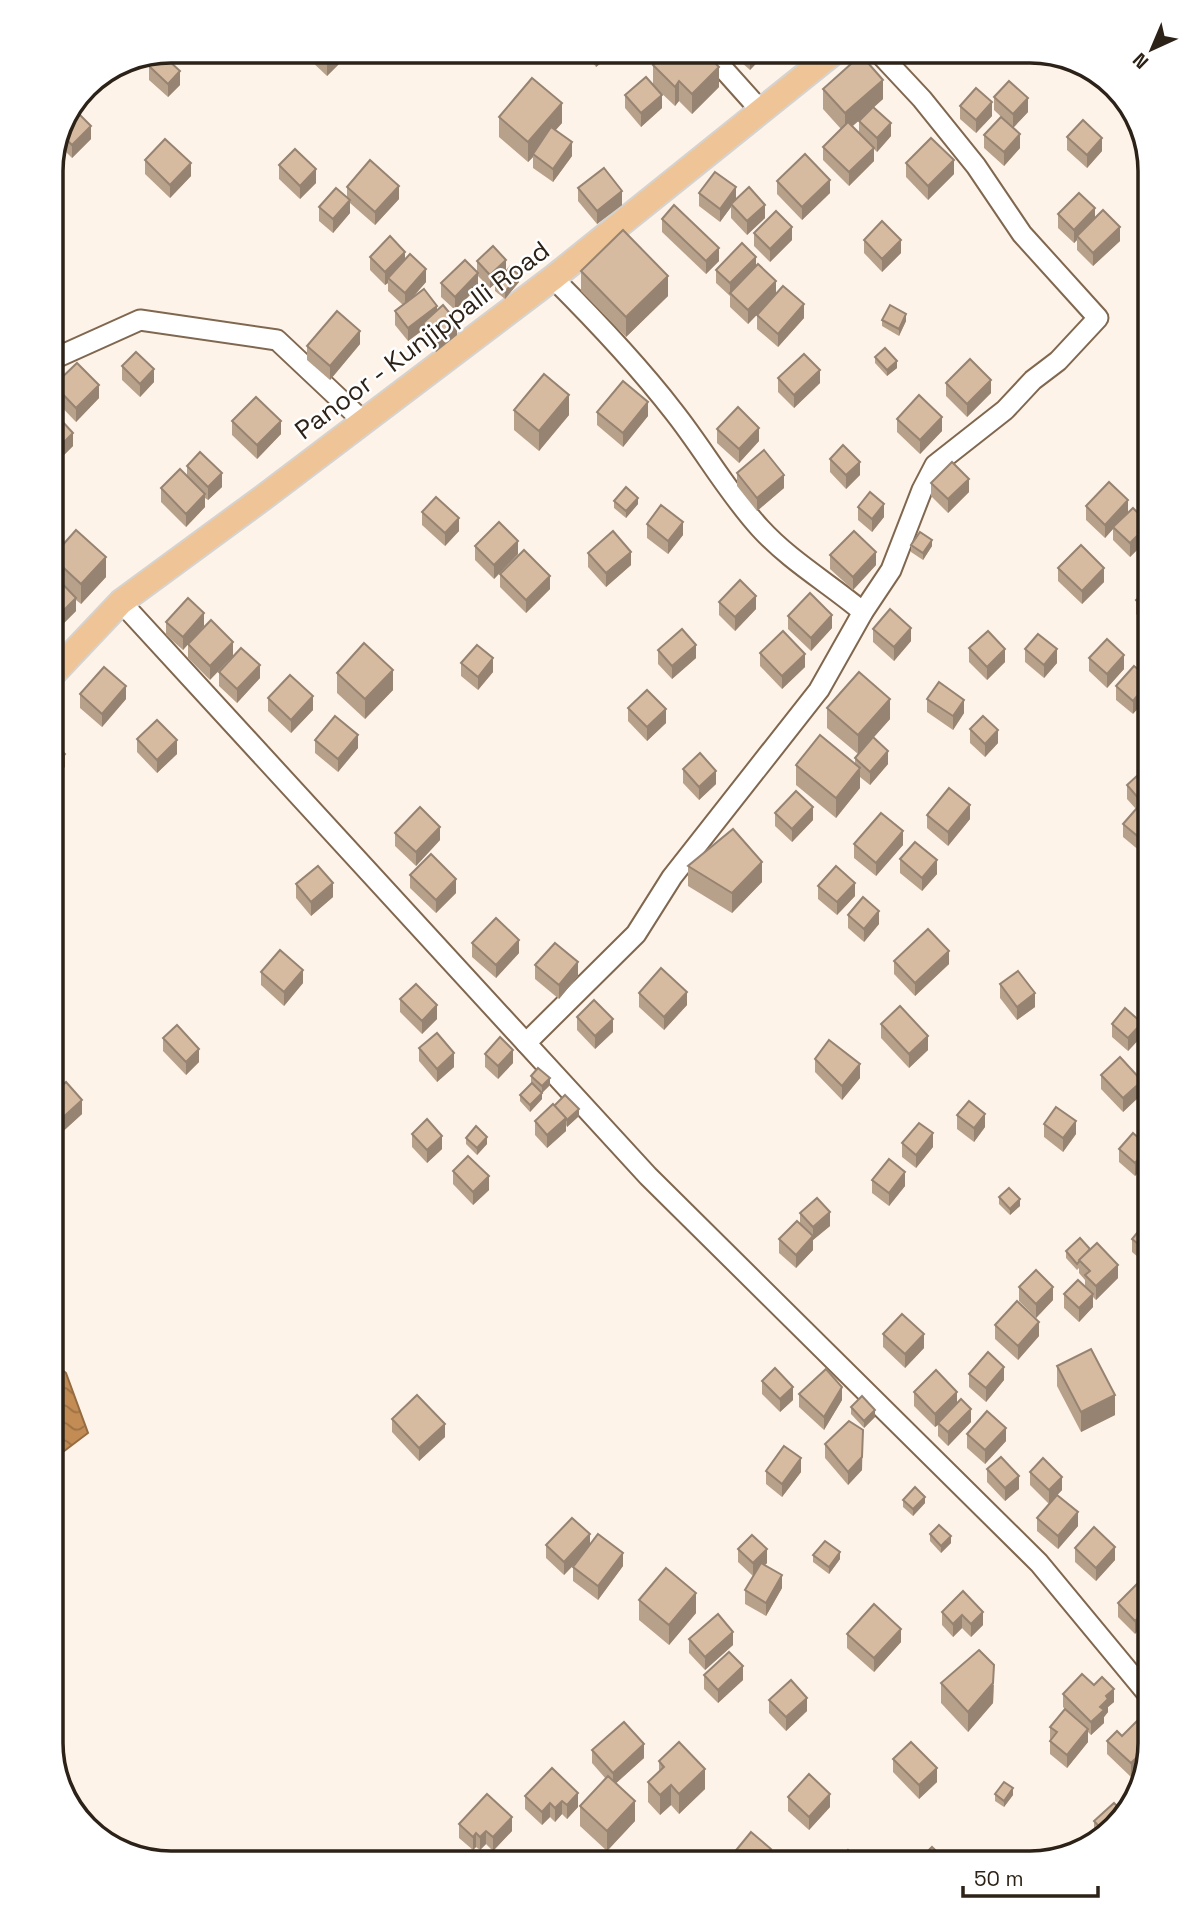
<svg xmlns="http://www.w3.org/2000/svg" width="1201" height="1914" font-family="'Space Grotesk',sans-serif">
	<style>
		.water { fill: url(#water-waves); stroke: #956c42; stroke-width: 2 }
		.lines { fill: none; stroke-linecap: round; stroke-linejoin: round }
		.minor-casing { stroke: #80674f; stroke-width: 23 }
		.major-casing { stroke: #d5d3d1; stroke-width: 28 }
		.minor { stroke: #fff; stroke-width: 19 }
		.major { stroke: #efc597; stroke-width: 24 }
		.wall { fill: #b8a18a; fill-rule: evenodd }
		.shaded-wall { fill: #968371 }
		.building { fill: #d6bba1; stroke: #968371; stroke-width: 2 }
		.labels { text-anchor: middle; stroke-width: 5; stroke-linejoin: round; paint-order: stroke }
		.street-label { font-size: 26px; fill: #2c2217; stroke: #fff }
		.rim { fill: none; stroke: #2c2217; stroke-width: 3.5 }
	</style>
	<defs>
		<pattern id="water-waves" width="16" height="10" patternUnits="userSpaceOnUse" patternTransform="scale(1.75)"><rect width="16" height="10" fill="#c28c54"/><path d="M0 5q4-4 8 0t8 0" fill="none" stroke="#9e7245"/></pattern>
	</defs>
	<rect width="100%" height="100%" fill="#fef3e8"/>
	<polygon class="water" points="51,1360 66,1373 88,1433 51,1461"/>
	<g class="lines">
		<defs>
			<g id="minor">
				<polyline points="710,54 761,111"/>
				<path d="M553,278c43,43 84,86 121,134 30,38 54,81 86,116 30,33 70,56 103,84"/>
				<polyline points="51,360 140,320 277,340 364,422"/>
				<polyline points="121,602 648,1176 1039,1563 1150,1697"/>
				<polyline points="526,1043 636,934 672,877 819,690 863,612 891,570 922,490 935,465 1005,410 1033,380 1058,361 1098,318 1022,234 976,166 922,99 879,53"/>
			</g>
			<polyline id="major" points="51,676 121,602 264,497 553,278 833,53"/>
		</defs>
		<use href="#minor" class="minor-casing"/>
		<use href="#major" class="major-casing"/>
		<use href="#minor" class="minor"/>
		<use href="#major" class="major"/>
	</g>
	<g class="wall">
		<polygon points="732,54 765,54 750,70"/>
		<polygon points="587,55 611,55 596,67"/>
		<polygon points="308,58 345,58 327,76"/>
		<polygon points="156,59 179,59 173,65 180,85 168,97 149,80 149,66"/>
		<polygon points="653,65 719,87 692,114 679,101 675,106 656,88 662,108 641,127 625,108 625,95 653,85"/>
		<path d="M823,89l60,10 -9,8 17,29 -14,16 -3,-3v12l-25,25 -26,-26v-13l18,-18 -18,-20zM867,113l-8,8v12l-7,-7z"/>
		<polygon points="994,97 1028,112 1013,128 994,110"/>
		<polygon points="960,106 992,116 976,133 960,119"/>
		<polygon points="75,110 91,139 72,158 59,145"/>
		<polygon points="499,117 562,123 555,130 572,156 553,182 533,168 533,157 528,162 499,137"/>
		<polygon points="984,135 1020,148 1004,166 984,148"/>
		<polygon points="1067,137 1102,151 1087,168 1067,150"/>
		<polygon points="145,160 191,176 170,198 145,174"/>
		<polygon points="906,163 954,174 928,200 906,177"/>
		<polygon points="279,165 316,183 300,199 279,179"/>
		<polygon points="777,181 830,193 802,220 777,194"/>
		<polygon points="347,187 399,199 375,225 350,203 350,213 333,233 319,221 319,207 347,197"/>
		<polygon points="578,188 622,205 597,224 578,201"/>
		<polygon points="699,193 736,200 765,218 747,235 731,218 731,207 720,222 699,206"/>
		<polygon points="1058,214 1095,219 1120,241 1093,266 1077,250 1077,240 1074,243 1058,228"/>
		<polygon points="662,219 719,261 706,274 662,232"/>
		<polygon points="754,233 792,240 770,262 754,246"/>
		<polygon points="864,240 901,253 882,272 864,253"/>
		<polygon points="370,257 405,258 426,282 412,298 437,311 457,335 436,352 423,337 423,330 408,341 395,325 395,311 403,305 388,291 388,283 385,285 370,270"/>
		<polygon points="477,261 506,272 519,282 505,299 495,291 495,284 498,281 490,288 478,276 478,287 455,310 441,297 441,283 477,272"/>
		<polygon points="756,267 776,294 804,318 778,347 757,329 757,315 767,304 748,324 730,307 730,296 716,283 716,270"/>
		<polygon points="581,271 668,296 626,337 581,291"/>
		<polygon points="882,320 906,321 899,336 882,326"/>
		<polygon points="360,344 330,380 307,360 307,346"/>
		<polygon points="875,357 897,368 887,376 875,363"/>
		<polygon points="122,366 154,382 140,397 122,380"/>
		<polygon points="778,378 820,383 794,408 778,392"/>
		<polygon points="946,383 991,393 967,417 946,396"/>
		<polygon points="54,385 99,398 76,422 54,399"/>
		<polygon points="51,397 58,423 73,446 56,463 51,458"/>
		<polygon points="514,410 569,415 539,451 514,430"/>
		<polygon points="597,412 648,416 623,447 597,425"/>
		<polygon points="897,419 942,431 920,454 897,432"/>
		<polygon points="232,421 281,434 257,459 232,435"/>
		<polygon points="717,429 759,441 739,463 717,443"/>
		<polygon points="830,459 860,475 846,489 830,472"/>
		<polygon points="187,466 222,487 208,500 205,498 205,507 186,527 161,502 161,488 187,476"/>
		<polygon points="737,473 784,488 757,511 737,486"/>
		<polygon points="931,483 969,492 948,513 931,496"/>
		<polygon points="614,501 638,504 626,518 614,508"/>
		<polygon points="1086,506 1128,512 1149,538 1130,557 1113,540 1113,529 1105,538 1086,520"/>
		<polygon points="858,507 884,517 872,532 858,520"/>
		<polygon points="422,512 459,531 445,546 422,525"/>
		<polygon points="647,524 683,535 668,554 647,538"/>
		<polygon points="911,545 932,546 923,560 911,552"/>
		<polygon points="475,546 518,554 494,579 475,560"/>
		<polygon points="588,553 631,565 606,587 588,567"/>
		<polygon points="830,555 876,565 853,590 830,569"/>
		<polygon points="52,557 106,577 81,604 76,600 76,611 62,625 57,620 57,629 51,634"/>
		<polygon points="1058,568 1104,582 1082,604 1058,581"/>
		<polygon points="500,574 550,589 526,613 500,587"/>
		<polygon points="1150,587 1150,630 1136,614 1136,600"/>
		<polygon points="719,602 756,609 735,631 719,615"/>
		<polygon points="788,616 832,628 811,651 788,629"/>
		<polygon points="211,620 210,680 188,658 188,644"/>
		<polygon points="166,622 204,626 183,650 166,635"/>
		<polygon points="873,629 911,641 894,661 873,642"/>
		<polygon points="969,648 1005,662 987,680 969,662"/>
		<polygon points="1025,649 1057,663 1044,678 1025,662"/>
		<polygon points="658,650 696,658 672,679 658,664"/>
		<polygon points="760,653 805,667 782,689 760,666"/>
		<polygon points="1089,658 1124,669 1107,688 1089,671"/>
		<polygon points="461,663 493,672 478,690 461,676"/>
		<polygon points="1134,666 1133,714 1116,700 1116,686"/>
		<polygon points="219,672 260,678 237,703 219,686"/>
		<polygon points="337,673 393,690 365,719 337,693"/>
		<polygon points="80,694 126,699 102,727 80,708"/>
		<polygon points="268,698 313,710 291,733 268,711"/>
		<polygon points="927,699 964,713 953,730 927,712"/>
		<polygon points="628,708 666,723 647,741 628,721"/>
		<polygon points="827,708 890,719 873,738 888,764 870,785 860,777 860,788 836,818 796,785 796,765 855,763 855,758 858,754 827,728"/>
		<polygon points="970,729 998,743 985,757 970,743"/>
		<polygon points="137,739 177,754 157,773 137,752"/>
		<polygon points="315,740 358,748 338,772 315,753"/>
		<polygon points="1150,764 1149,818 1150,819 1150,841 1141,852 1123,837 1123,824 1136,809 1127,799 1127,785"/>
		<polygon points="683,769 716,784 699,800 683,783"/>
		<polygon points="775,813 813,820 792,842 775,826"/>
		<polygon points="927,815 970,819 948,846 927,828"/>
		<polygon points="395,833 440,840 416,866 395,846"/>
		<polygon points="854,844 903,845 876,876 854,858"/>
		<polygon points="900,859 937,874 922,891 900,873"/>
		<polygon points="688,866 762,882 732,913 688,886"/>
		<polygon points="410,875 456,893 436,913 410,888"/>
		<polygon points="296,884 333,897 311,916 296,898"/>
		<polygon points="818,886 855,896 837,915 818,899"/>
		<polygon points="848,915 879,924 864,942 848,928"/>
		<polygon points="472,943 519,953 496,978 472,957"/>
		<polygon points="894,961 949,964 915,996 894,974"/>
		<polygon points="535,965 578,976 559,999 535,979"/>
		<polygon points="261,972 303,983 284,1006 261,985"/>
		<polygon points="1000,984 1035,1007 1017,1020 1000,998"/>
		<polygon points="639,993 687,1005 664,1030 639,1007"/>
		<polygon points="400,999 437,1019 422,1034 400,1012"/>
		<polygon points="577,1017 613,1032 595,1049 577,1030"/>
		<polygon points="881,1024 928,1050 909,1068 881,1038"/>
		<polygon points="1112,1024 1142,1036 1128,1051 1112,1037"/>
		<polygon points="163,1038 199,1062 186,1075 163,1051"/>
		<polygon points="419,1048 454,1067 437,1082 419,1061"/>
		<polygon points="485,1054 513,1063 498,1079 485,1067"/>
		<polygon points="815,1059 860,1078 842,1100 815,1072"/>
		<polygon points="1101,1075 1142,1094 1123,1112 1101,1089"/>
		<polygon points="531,1076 550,1085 542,1093 542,1099 530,1112 520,1101 520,1095 531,1083"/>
		<polygon points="51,1096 82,1114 59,1135 51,1126"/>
		<polygon points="957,1115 985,1127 974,1142 957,1129"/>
		<polygon points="579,1116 567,1127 566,1125 566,1131 547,1148 535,1135 535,1121"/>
		<polygon points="1044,1124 1076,1134 1063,1152 1044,1137"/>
		<polygon points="412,1134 442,1149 427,1163 412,1147"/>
		<polygon points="466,1138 487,1144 477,1155 466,1144"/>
		<polygon points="902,1143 933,1147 916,1168 902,1157"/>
		<polygon points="1119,1149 1149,1160 1135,1176 1119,1162"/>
		<polygon points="453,1171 489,1190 473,1205 453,1184"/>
		<polygon points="872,1180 905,1186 889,1206 872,1193"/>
		<polygon points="999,1197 1020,1206 1010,1215 999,1204"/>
		<polygon points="800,1213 830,1226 813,1240 813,1250 796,1268 779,1253 779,1239 800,1224"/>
		<polygon points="1150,1217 1150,1267 1132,1252 1132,1239"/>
		<polygon points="1066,1251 1118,1278 1096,1300 1093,1297 1093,1307 1079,1322 1064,1308 1064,1294 1085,1286 1085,1280 1079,1273 1079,1268 1077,1270 1066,1258"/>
		<polygon points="1019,1287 1053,1300 1036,1318 1019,1301"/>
		<polygon points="995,1325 1039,1336 1018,1360 995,1339"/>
		<polygon points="883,1334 924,1348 905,1368 883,1347"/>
		<polygon points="1057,1366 1115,1415 1081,1432 1057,1386"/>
		<polygon points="969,1374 1004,1380 986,1402 969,1387"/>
		<polygon points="762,1381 793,1400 780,1412 762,1394"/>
		<polygon points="914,1392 957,1402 971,1422 948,1446 938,1436 938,1425 935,1427 914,1406"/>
		<polygon points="799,1394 842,1400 824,1430 799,1407"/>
		<polygon points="851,1407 875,1417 864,1428 851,1414"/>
		<polygon points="392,1419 445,1437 419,1461 392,1432"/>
		<polygon points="967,1434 1006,1441 985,1464 967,1448"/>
		<polygon points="825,1444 862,1470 848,1485 825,1458"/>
		<polygon points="987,1469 1019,1489 1005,1501 987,1482"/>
		<polygon points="766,1471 801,1472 782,1497 766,1484"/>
		<polygon points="1030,1472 1062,1490 1057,1495 1078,1526 1058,1549 1037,1531 1037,1518 1049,1504 1030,1485"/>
		<polygon points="903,1500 925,1503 913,1516 903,1507"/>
		<polygon points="930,1534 951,1543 941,1553 930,1541"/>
		<polygon points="546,1545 590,1545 623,1566 598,1600 573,1581 573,1567 579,1559 564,1575 546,1558"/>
		<polygon points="1075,1548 1115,1560 1096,1581 1075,1562"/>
		<polygon points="738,1549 767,1563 765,1565 782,1588 766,1616 745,1604 745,1590 753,1576 738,1562"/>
		<polygon points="813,1555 840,1559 829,1574 813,1562"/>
		<polygon points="1140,1581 1135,1634 1118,1617 1118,1603"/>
		<polygon points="963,1591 983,1625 971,1637 962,1628 953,1637 942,1625 942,1612"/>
		<polygon points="639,1600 696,1613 669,1645 639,1620"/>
		<polygon points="847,1634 901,1642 874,1672 847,1648"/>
		<polygon points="689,1639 733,1645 705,1670 689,1653"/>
		<polygon points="704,1675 743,1680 718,1703 704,1689"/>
		<polygon points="941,1683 994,1685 993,1703 968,1732 941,1703"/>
		<polygon points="1094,1685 1114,1702 1108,1707 1108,1712 1104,1717 1104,1723 1091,1735 1088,1732 1088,1742 1067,1768 1050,1754 1050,1727 1068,1712 1063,1707 1063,1694"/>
		<polygon points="769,1700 807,1711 786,1731 769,1713"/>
		<polygon points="1122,1736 1150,1744 1142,1775 1137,1770 1131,1777 1107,1754 1107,1741"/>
		<polygon points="592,1750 644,1758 616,1783 635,1821 607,1851 580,1826 580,1806 606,1779 592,1763"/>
		<polygon points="893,1759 937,1782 919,1799 893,1772"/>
		<polygon points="659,1761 705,1789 679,1814 671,1805 660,1815 648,1802 648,1782 659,1772"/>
		<polygon points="552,1768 578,1807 567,1819 562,1814 555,1822 550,1817 542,1825 525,1809 525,1796"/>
		<polygon points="995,1794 1013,1795 1004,1807 995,1801"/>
		<polygon points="788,1797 830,1807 809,1830 788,1811"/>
		<polygon points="1124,1813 1097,1838 1094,1835 1094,1821"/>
		<polygon points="459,1824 512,1831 493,1851 486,1844 480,1850 476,1847 473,1850 459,1838"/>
		<polygon points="733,1854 771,1863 733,1863"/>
	</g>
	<g class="shaded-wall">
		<polygon points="753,54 765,54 750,70 750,57"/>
		<polygon points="596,55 611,55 596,67"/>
		<polygon points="332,58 345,58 327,76 327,63"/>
		<polygon points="171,59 179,59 171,67"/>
		<polygon points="719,67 719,87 692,114 692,94"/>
		<polygon points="180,71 180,85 168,97 168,84"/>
		<polygon points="883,80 883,99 845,133 845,113"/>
		<polygon points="679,81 679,101 675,106 675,87"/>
		<polygon points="662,95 662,108 641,127 641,113"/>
		<polygon points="1028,98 1028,112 1013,128 1013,114"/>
		<polygon points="992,102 992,116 976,133 976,120"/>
		<polygon points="562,103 562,123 534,155 533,154 533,157 528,162 528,142"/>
		<polygon points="891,123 891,136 877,152 877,138"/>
		<polygon points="91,126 91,139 72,158 72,145"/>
		<polygon points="1020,134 1020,148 1004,166 1004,152"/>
		<polygon points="1102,138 1102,151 1087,168 1087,155"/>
		<polygon points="572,142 572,156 553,182 553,169"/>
		<polygon points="874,148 874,161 849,186 849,172"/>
		<polygon points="954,160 954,174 928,200 928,186"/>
		<polygon points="191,163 191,176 170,198 170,185"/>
		<polygon points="316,169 316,183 300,199 300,186"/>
		<polygon points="830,180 830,193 802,220 802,207"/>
		<polygon points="399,186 399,199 375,225 375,212"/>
		<polygon points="736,187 736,201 731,204 731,207 720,222 720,209"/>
		<polygon points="622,191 622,205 597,224 597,211"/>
		<polygon points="350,200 350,213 333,233 333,219"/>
		<polygon points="765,205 765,218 747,235 747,221"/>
		<polygon points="1095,208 1095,222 1077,236 1077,240 1074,243 1074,230"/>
		<polygon points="792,227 792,240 770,262 770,249"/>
		<polygon points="1120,227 1120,241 1093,266 1093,253"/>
		<polygon points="901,240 901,253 882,272 882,259"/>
		<polygon points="719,248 719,261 706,274 706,261"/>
		<polygon points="405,252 405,265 388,278 388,283 385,285 385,272"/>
		<polygon points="756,257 756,270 730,294 730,283"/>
		<polygon points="506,260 506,274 490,288 490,275"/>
		<polygon points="426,269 426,282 405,306 405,293"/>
		<polygon points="478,273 478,287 455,310 455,297"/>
		<polygon points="519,275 519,282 505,299 505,292"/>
		<polygon points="668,276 668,296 626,337 626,317"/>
		<polygon points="776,281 776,295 748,324 748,310"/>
		<polygon points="804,304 804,318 778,347 778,334"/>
		<polygon points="437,306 437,319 423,323 423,330 408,341 408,328"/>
		<polygon points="906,314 906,321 899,336 899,329"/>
		<polygon points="457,322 457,335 436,352 436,339"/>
		<polygon points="360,331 360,344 330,380 330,366"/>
		<polygon points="897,361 897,368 887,376 887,370"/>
		<polygon points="154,369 154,382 140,397 140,384"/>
		<polygon points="820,370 820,383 794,408 794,395"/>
		<polygon points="991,380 991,393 967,417 967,404"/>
		<polygon points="99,385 99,398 76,422 76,408"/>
		<polygon points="569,395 569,415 539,451 539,431"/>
		<polygon points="648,402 648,416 623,447 623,433"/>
		<polygon points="58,404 58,424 51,431 51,411"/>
		<polygon points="942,417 942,431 920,454 920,440"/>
		<polygon points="281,421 281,434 257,459 257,445"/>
		<polygon points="759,428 759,441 739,463 739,449"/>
		<polygon points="73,433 73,446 56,463 56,450"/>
		<polygon points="860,462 860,475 846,489 846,475"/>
		<polygon points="222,473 222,487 208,500 208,487"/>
		<polygon points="784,475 784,488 757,511 757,498"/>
		<polygon points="969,479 969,492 948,513 948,499"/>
		<polygon points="205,494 205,507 186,527 186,514"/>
		<polygon points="638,498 638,504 626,518 626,511"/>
		<polygon points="1128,500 1128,514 1113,527 1113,529 1105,538 1105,525"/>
		<polygon points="884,504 884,517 872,532 872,519"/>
		<polygon points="459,518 459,531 445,546 445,533"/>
		<polygon points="683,522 683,535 668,554 668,541"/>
		<polygon points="1149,524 1149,538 1130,557 1130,543"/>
		<polygon points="932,540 932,546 923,560 923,553"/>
		<polygon points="518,541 518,554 494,579 494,565"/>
		<polygon points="631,552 631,565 606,587 606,573"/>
		<polygon points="876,552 876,565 853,590 853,577"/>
		<polygon points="106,557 106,577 81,604 81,584"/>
		<polygon points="1104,568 1104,582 1082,604 1082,591"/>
		<polygon points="550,576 550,589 526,613 526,600"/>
		<polygon points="756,596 756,609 735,631 735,617"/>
		<polygon points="76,598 76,611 62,625 62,612"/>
		<polygon points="204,613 204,626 183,650 183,637"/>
		<polygon points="57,615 57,629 51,634 51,621"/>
		<polygon points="832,615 832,628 811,651 811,638"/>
		<polygon points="911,628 911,641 894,661 894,647"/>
		<polygon points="233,642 233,656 210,680 210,666"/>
		<polygon points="696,645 696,658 672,679 672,666"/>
		<polygon points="1005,649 1005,662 987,680 987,667"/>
		<polygon points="1057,649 1057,663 1044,678 1044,665"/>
		<polygon points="805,654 805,667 782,689 782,676"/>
		<polygon points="1124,655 1124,669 1107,688 1107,674"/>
		<polygon points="493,658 493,672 478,690 478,677"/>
		<polygon points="260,665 260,678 237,703 237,689"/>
		<polygon points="393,670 393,690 365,719 365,699"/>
		<polygon points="1150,681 1150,695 1133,714 1133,701"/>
		<polygon points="126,686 126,699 102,727 102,714"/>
		<polygon points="313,696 313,710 291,733 291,720"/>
		<polygon points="890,699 890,719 858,755 858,735"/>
		<polygon points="964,700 964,713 953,730 953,716"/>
		<polygon points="666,709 666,723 647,741 647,727"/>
		<polygon points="998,730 998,743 985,757 985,744"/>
		<polygon points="358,735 358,748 338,772 338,759"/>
		<polygon points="177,740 177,754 157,773 157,760"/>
		<polygon points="888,751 888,764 870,785 870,772"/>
		<polygon points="65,754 65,767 51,783 51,770"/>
		<polygon points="860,768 860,788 836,818 836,798"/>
		<polygon points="716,771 716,784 699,800 699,787"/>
		<polygon points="1150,803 1150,817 1146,820 1146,807"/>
		<polygon points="970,805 970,819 948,846 948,832"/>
		<polygon points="813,807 813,820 792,842 792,829"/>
		<polygon points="440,827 440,840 416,866 416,852"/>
		<polygon points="1150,828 1150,841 1141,852 1141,839"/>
		<polygon points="903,831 903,845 876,876 876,863"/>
		<polygon points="937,860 937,874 922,891 922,878"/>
		<polygon points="762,862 762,882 732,913 732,893"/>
		<polygon points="456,879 456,893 436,913 436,900"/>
		<polygon points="333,883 333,897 311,916 311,902"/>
		<polygon points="855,883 855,896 837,915 837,902"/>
		<polygon points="879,911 879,924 864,942 864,929"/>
		<polygon points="519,940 519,953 496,978 496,965"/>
		<polygon points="949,951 949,964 915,996 915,983"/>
		<polygon points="578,962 578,976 559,999 559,985"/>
		<polygon points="303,970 303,983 284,1006 284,992"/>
		<polygon points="687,992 687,1005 664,1030 664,1017"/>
		<polygon points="1035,993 1035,1007 1017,1020 1017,1007"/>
		<polygon points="437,1005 437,1019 422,1034 422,1021"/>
		<polygon points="613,1019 613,1032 595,1049 595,1036"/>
		<polygon points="1142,1023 1142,1036 1128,1051 1128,1038"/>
		<polygon points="928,1036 928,1050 909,1068 909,1054"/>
		<polygon points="199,1049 199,1062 186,1075 186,1062"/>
		<polygon points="513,1050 513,1063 498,1079 498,1066"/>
		<polygon points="454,1053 454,1067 437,1082 437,1069"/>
		<polygon points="860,1064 860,1078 842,1100 842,1086"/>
		<polygon points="550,1078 550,1085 542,1093 542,1086"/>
		<polygon points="1142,1081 1142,1094 1123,1112 1123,1098"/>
		<polygon points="542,1093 542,1099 530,1112 530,1105"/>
		<polygon points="82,1100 82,1114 59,1135 59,1121"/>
		<polygon points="579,1109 579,1116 567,1127 567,1120"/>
		<polygon points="985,1114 985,1127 974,1142 974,1128"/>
		<polygon points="566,1118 566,1131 547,1148 547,1135"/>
		<polygon points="1076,1121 1076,1134 1063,1152 1063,1138"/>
		<polygon points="933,1133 933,1147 916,1168 916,1155"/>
		<polygon points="442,1136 442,1149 427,1163 427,1150"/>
		<polygon points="487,1137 487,1144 477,1155 477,1148"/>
		<polygon points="1149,1147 1149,1160 1135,1176 1135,1163"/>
		<polygon points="905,1172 905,1186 889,1206 889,1193"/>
		<polygon points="489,1176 489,1190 473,1205 473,1192"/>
		<polygon points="1020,1199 1020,1206 1010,1215 1010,1209"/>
		<polygon points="830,1212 830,1226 813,1240 813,1250 796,1268 796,1255 813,1237 813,1227"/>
		<polygon points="1118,1265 1118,1278 1096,1300 1096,1286"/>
		<polygon points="1053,1287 1053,1300 1036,1318 1036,1304"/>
		<polygon points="1093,1294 1093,1307 1079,1322 1079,1308"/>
		<polygon points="1039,1322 1039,1336 1018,1360 1018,1346"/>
		<polygon points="924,1334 924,1348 905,1368 905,1354"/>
		<polygon points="1004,1367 1004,1380 986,1402 986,1388"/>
		<polygon points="793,1387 793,1400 780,1412 780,1399"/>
		<polygon points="842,1387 842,1400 824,1430 824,1417"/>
		<polygon points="957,1392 957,1406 938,1423 938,1425 935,1427 935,1414"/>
		<polygon points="1115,1395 1115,1415 1081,1432 1081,1412"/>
		<polygon points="971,1409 971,1422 948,1446 948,1432"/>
		<polygon points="875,1410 875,1417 864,1428 864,1421"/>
		<polygon points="445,1424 445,1437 419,1461 419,1448"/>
		<polygon points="1006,1428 1006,1441 985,1464 985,1450"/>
		<polygon points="863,1430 862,1470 848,1485 848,1472"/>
		<polygon points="801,1458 801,1472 782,1497 782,1484"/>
		<polygon points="1019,1476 1019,1489 1005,1501 1005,1488"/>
		<polygon points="1062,1477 1062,1490 1049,1504 1049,1490"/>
		<polygon points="925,1497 925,1503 913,1516 913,1509"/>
		<polygon points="1078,1512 1078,1526 1058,1549 1058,1536"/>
		<polygon points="590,1534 590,1548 564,1575 564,1562"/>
		<polygon points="951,1536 951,1543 941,1553 941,1546"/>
		<polygon points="1115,1547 1115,1560 1096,1581 1096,1568"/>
		<polygon points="767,1549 767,1563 753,1576 753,1563"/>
		<polygon points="840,1552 840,1559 829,1574 829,1567"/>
		<polygon points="623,1553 623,1566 598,1600 598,1586"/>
		<polygon points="782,1575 782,1588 766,1616 766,1603"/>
		<polygon points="696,1593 696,1613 669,1645 669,1625"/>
		<polygon points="1150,1606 1150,1619 1135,1634 1135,1621"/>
		<polygon points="983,1612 983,1625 971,1637 971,1624"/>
		<polygon points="962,1615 962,1628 953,1637 953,1624"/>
		<polygon points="901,1629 901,1642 874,1672 874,1658"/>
		<polygon points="733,1632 733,1645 705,1670 705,1657"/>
		<polygon points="994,1665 993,1703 968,1732 968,1712"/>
		<polygon points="743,1666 743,1680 718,1703 718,1690"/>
		<polygon points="1114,1689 1114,1702 1108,1707 1108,1712 1104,1717 1104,1723 1091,1735 1091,1722 1106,1696"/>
		<polygon points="807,1698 807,1711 786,1731 786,1717"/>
		<polygon points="1088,1729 1088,1742 1067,1768 1067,1755"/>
		<polygon points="644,1744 644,1758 613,1786 613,1773"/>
		<polygon points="1137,1757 1137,1770 1131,1777 1131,1763"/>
		<polygon points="1146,1758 1143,1772 1143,1762"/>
		<polygon points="937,1768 937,1782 919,1799 919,1785"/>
		<polygon points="705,1769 705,1789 679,1814 679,1794"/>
		<polygon points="671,1785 671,1805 660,1815 660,1795"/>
		<polygon points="1013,1788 1013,1795 1004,1807 1004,1801"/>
		<polygon points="578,1793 578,1807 567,1819 567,1805"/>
		<polygon points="830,1794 830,1807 809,1830 809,1817"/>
		<polygon points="562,1801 562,1814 555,1822 555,1808"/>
		<polygon points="635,1801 635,1821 607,1851 607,1831"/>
		<polygon points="550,1803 550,1817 542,1825 542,1812"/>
		<polygon points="512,1817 512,1831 493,1851 493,1837"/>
		<polygon points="486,1831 486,1844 480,1850 480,1837"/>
		<polygon points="476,1833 476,1847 473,1850 473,1837"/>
		<polygon points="771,1849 771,1863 759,1863"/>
	</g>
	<g class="building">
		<polygon points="677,54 678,55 706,54 719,67 692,94 679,81 675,87 653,65 664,55"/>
		<polygon points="861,55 883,80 845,113 823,89"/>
		<polygon points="322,58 332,58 327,63"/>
		<polygon points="156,59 167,59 180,71 168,84 149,66"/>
		<polygon points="646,77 662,95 641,113 625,95"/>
		<polygon points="532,78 562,103 528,142 499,117"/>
		<polygon points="1009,81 1028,98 1013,114 994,97"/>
		<polygon points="976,88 992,102 976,120 960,106"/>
		<polygon points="873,107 891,123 877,138 859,121"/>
		<polygon points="75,110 91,126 72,145 63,136"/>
		<polygon points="1001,117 1020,134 1004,152 984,135"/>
		<polygon points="1083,120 1102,138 1087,155 1067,137"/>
		<polygon points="848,122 874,148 849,172 823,147"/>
		<polygon points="551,127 572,142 553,169 533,154"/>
		<polygon points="931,138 954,160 928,186 906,163"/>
		<polygon points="165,139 191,163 170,185 145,160"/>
		<polygon points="295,149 316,169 300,186 279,165"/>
		<polygon points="805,154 830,180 802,207 777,181"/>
		<polygon points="370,160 399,186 375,212 347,187"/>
		<polygon points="604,168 622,191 597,211 578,188"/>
		<polygon points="715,172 736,187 720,209 699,193"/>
		<polygon points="749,187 765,205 747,221 731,204"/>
		<polygon points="336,188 350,200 333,219 319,207"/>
		<polygon points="1079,193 1095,208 1074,230 1058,214"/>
		<polygon points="674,205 719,248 706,261 662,219"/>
		<polygon points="1103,210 1120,227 1093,253 1077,236"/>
		<polygon points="776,211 792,227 770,249 754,233"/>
		<polygon points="882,221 901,240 882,259 864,240"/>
		<polygon points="623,230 668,276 626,317 581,271"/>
		<polygon points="390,236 405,252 385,272 370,257"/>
		<polygon points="742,243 756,257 730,283 716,270"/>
		<polygon points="493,246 506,260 490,275 477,261"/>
		<polygon points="410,254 426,269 405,293 388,278"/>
		<polygon points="465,260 478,273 455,297 441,283"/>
		<polygon points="758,264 776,281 748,310 730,293"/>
		<polygon points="510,267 519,275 505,292 495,284"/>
		<polygon points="783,286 804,304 778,334 757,315"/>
		<polygon points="424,289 437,306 408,328 395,311"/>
		<polygon points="443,305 457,322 436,339 423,323"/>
		<polygon points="890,305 906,314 899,329 882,320"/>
		<polygon points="337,311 360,331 330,366 307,346"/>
		<polygon points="885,348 897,361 887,370 875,357"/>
		<polygon points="136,352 154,369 140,384 122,366"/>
		<polygon points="804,354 820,370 794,395 778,378"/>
		<polygon points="970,359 991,380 967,404 946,383"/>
		<polygon points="77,363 99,385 76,408 54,385"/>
		<polygon points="544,374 569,395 539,431 514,410"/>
		<polygon points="623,381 648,402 623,433 597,412"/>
		<polygon points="919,395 942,417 920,440 897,419"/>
		<polygon points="51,397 58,404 51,411"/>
		<polygon points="256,397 281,421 257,445 232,421"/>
		<polygon points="738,407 759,428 739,449 717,429"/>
		<polygon points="61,420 73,433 56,450 51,444 51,430"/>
		<polygon points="843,445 860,462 846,475 830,459"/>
		<polygon points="764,450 784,475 757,498 737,473"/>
		<polygon points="200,452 222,473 208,487 187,466"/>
		<polygon points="952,462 969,479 948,499 931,483"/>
		<polygon points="180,469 205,494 186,514 161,488"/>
		<polygon points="1109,482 1128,500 1105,525 1086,506"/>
		<polygon points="626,487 638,498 626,511 614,501"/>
		<polygon points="870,492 884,504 872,519 858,507"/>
		<polygon points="436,497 459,518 445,533 422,512"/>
		<polygon points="661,505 683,522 668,541 647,524"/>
		<polygon points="1133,508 1149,524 1130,543 1113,527"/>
		<polygon points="499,522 518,541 494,565 475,546"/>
		<polygon points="76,530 106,557 81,584 52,557"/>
		<polygon points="613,531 631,552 606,573 588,553"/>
		<polygon points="854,531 876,552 853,577 830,555"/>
		<polygon points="920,532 932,540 923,553 911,545"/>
		<polygon points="1081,545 1104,568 1082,591 1058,568"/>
		<polygon points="524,550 550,576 526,600 500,574"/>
		<polygon points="53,574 76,598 62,612 51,600 51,576"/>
		<polygon points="740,580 756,596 735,617 719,602"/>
		<polygon points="1150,587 1150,617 1136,600"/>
		<polygon points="810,593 832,615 811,638 788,616"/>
		<polygon points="188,598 204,613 183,637 166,622"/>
		<polygon points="890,609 911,628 894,647 873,629"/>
		<polygon points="51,610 57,615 51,621"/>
		<polygon points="211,620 233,642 210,666 188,644"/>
		<polygon points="682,629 696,645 672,666 658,650"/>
		<polygon points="783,631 805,654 782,676 760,653"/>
		<polygon points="988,631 1005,649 987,667 969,648"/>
		<polygon points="1038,634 1057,649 1044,665 1025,649"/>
		<polygon points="1107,639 1124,655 1107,674 1089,658"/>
		<polygon points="364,643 393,670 365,699 337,673"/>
		<polygon points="477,645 493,658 478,677 461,663"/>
		<polygon points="241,648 260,665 237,689 219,672"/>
		<polygon points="1134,666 1150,679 1150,681 1133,701 1116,686"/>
		<polygon points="104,667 126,686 102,714 80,694"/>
		<polygon points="859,672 890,699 858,735 827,708"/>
		<polygon points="290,675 313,696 291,720 268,698"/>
		<polygon points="939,682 964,700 953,716 927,699"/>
		<polygon points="647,690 666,709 647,727 628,708"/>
		<polygon points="335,716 358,735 338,759 315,740"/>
		<polygon points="983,716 998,730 985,744 970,729"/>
		<polygon points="157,720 177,740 157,760 137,739"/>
		<polygon points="820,735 860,768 836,798 796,765"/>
		<polygon points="873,737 888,751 870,772 855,758"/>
		<polygon points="51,741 65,754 51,770"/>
		<polygon points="700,753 716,771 699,787 683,769"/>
		<polygon points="1150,764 1150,803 1146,807 1127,785"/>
		<polygon points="949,788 970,805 948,832 927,815"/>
		<polygon points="796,791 813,807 792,829 775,813"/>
		<polygon points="420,807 440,827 416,852 395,833"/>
		<polygon points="1137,808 1150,819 1150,828 1141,839 1123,824"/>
		<polygon points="881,813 903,831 876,863 854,844"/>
		<polygon points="733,829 762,862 732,893 688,866"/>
		<polygon points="915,842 937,860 922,878 900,859"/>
		<polygon points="431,854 456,879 436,900 410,875"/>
		<polygon points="318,866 333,883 311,902 296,884"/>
		<polygon points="836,866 855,883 837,902 818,886"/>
		<polygon points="863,897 879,911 864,929 848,915"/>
		<polygon points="496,918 519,940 496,965 472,943"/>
		<polygon points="928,929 949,951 915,983 894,961"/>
		<polygon points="555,943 578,962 559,985 535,965"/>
		<polygon points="280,950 303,970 284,992 261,972"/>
		<polygon points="661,968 687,992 664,1017 639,993"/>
		<polygon points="1018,971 1035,993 1017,1007 1000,984"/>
		<polygon points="416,984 437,1005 422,1021 400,999"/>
		<polygon points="594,1000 613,1019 595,1036 577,1017"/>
		<polygon points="900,1006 928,1036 909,1054 881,1024"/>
		<polygon points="1125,1008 1142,1023 1128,1038 1112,1024"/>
		<polygon points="177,1025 199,1049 186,1062 163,1038"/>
		<polygon points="437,1033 454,1053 437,1069 419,1048"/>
		<polygon points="500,1037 513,1050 498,1066 485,1054"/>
		<polygon points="829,1040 860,1064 842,1086 815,1059"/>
		<polygon points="1120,1057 1142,1081 1123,1098 1101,1075"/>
		<polygon points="538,1068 550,1078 542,1086 531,1076"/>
		<polygon points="66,1082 82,1100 59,1121 51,1113 51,1096"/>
		<polygon points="532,1083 542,1093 530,1105 520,1095"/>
		<polygon points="565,1095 579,1109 567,1120 554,1106"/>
		<polygon points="969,1101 985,1114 974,1128 957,1115"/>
		<polygon points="553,1104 566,1118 547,1135 535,1121"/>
		<polygon points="1056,1107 1076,1121 1063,1138 1044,1124"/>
		<polygon points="427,1119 442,1136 427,1150 412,1134"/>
		<polygon points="919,1123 933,1133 916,1155 902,1143"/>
		<polygon points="476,1126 487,1137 477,1148 466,1138"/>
		<polygon points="1133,1133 1149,1147 1135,1163 1119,1149"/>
		<polygon points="468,1156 489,1176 473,1192 453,1171"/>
		<polygon points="889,1159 905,1172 889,1193 872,1180"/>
		<polygon points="1009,1188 1020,1199 1010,1209 999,1197"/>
		<polygon points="817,1198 830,1212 813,1227 800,1213"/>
		<polygon points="1150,1217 1150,1253 1132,1239"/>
		<polygon points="797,1221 813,1236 796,1255 779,1239"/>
		<polygon points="1080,1238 1090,1249 1077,1264 1066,1251"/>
		<polygon points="1097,1243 1118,1265 1096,1286 1085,1275 1090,1271 1079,1260"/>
		<polygon points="1036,1270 1053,1287 1036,1304 1019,1287"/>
		<polygon points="1078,1280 1093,1294 1079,1308 1064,1294"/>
		<polygon points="1017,1301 1039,1322 1018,1346 995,1325"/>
		<polygon points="902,1314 924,1334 905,1354 883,1334"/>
		<polygon points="1091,1349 1115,1395 1081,1412 1057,1366"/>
		<polygon points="988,1352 1004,1367 986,1388 969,1374"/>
		<polygon points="775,1368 793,1387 780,1399 762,1381"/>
		<polygon points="826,1369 842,1387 824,1417 799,1394"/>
		<polygon points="936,1370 957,1392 935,1414 914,1392"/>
		<polygon points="417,1395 445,1424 419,1448 392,1419"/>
		<polygon points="862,1396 875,1410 864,1421 851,1407"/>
		<polygon points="961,1399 971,1409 948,1432 938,1423"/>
		<polygon points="987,1411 1006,1428 985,1450 967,1434"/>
		<polygon points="849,1421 863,1430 862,1457 848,1472 825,1444"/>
		<polygon points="784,1446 801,1458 782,1484 766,1471"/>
		<polygon points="1001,1457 1019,1476 1005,1488 987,1469"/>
		<polygon points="1043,1458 1062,1477 1049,1490 1030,1472"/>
		<polygon points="915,1487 925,1497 913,1509 903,1500"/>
		<polygon points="1057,1495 1078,1512 1058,1536 1037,1518"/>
		<polygon points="572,1518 590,1534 564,1562 546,1545"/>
		<polygon points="939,1525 951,1536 941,1546 930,1534"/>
		<polygon points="1094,1527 1115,1547 1096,1568 1075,1548"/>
		<polygon points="598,1534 623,1553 598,1586 573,1567"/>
		<polygon points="752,1535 767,1549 753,1563 738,1549"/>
		<polygon points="825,1541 840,1552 829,1567 813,1555"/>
		<polygon points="761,1563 782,1575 766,1603 745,1590"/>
		<polygon points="666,1568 696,1593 669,1625 639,1600"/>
		<polygon points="1140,1581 1150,1591 1150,1606 1135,1621 1118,1603"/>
		<polygon points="963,1591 983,1612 971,1624 962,1615 953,1624 942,1612"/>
		<polygon points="874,1604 901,1629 874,1658 847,1634"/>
		<polygon points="718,1614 733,1632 705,1657 689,1639"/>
		<polygon points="979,1650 994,1665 993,1683 968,1712 941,1683"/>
		<polygon points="729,1652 743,1666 718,1690 704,1675"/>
		<polygon points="1082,1674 1094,1685 1102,1677 1114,1689 1106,1696 1108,1699 1100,1707 1104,1710 1091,1722 1063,1694"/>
		<polygon points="791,1680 807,1698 786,1717 769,1700"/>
		<polygon points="1065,1709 1088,1729 1067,1755 1050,1741 1057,1732 1050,1727"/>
		<polygon points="1137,1721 1150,1734 1150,1744 1146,1758 1143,1762 1137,1757 1131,1763 1107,1741 1117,1731 1122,1736"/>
		<polygon points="624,1722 644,1744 613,1773 592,1750"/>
		<polygon points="679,1742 705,1769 679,1794 671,1785 660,1795 648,1782 664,1767 659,1761"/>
		<polygon points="911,1742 937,1768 919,1785 893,1759"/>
		<polygon points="552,1768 578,1793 567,1805 562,1801 555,1808 550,1803 542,1812 525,1796"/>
		<polygon points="809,1774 830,1794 809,1817 788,1797"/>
		<polygon points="608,1776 635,1801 607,1831 580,1806"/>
		<polygon points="1004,1782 1013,1788 1004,1801 995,1794"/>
		<polygon points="487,1794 512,1817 493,1837 486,1831 480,1837 476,1833 473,1837 459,1824"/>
		<polygon points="1114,1803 1124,1813 1104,1832 1094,1821"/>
		<polygon points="751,1832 771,1849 759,1863 743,1863 733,1854"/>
		<polygon points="932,1847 949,1863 916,1863"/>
		<polygon points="848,1850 862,1863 836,1863"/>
	</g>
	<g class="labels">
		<g class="street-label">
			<text transform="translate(422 340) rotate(-37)" y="9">Panoor - Kunjippalli Road</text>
		</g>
	</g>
	<path d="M0 0H1201V1914H0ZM171 63H1030A108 108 0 0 1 1138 171V1743A108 108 0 0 1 1030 1851H171A108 108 0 0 1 63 1743V171A108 108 0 0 1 171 63Z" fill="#fff" fill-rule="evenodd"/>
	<path class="rim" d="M171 63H1030A108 108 0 0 1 1138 171V1743A108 108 0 0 1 1030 1851H171A108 108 0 0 1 63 1743V171A108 108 0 0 1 171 63Z"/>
	<g transform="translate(1152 49) rotate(224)" stroke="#ffffff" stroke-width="5" paint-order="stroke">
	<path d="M0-5L12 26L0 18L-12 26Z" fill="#2c2217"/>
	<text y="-10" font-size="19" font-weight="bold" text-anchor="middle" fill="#2c2217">N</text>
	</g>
	<path d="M963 1886v10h135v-10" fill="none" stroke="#2c2217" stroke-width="3.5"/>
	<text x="974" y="1886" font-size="21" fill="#2c2217" stroke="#ffffff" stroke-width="5" paint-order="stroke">50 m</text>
</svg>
